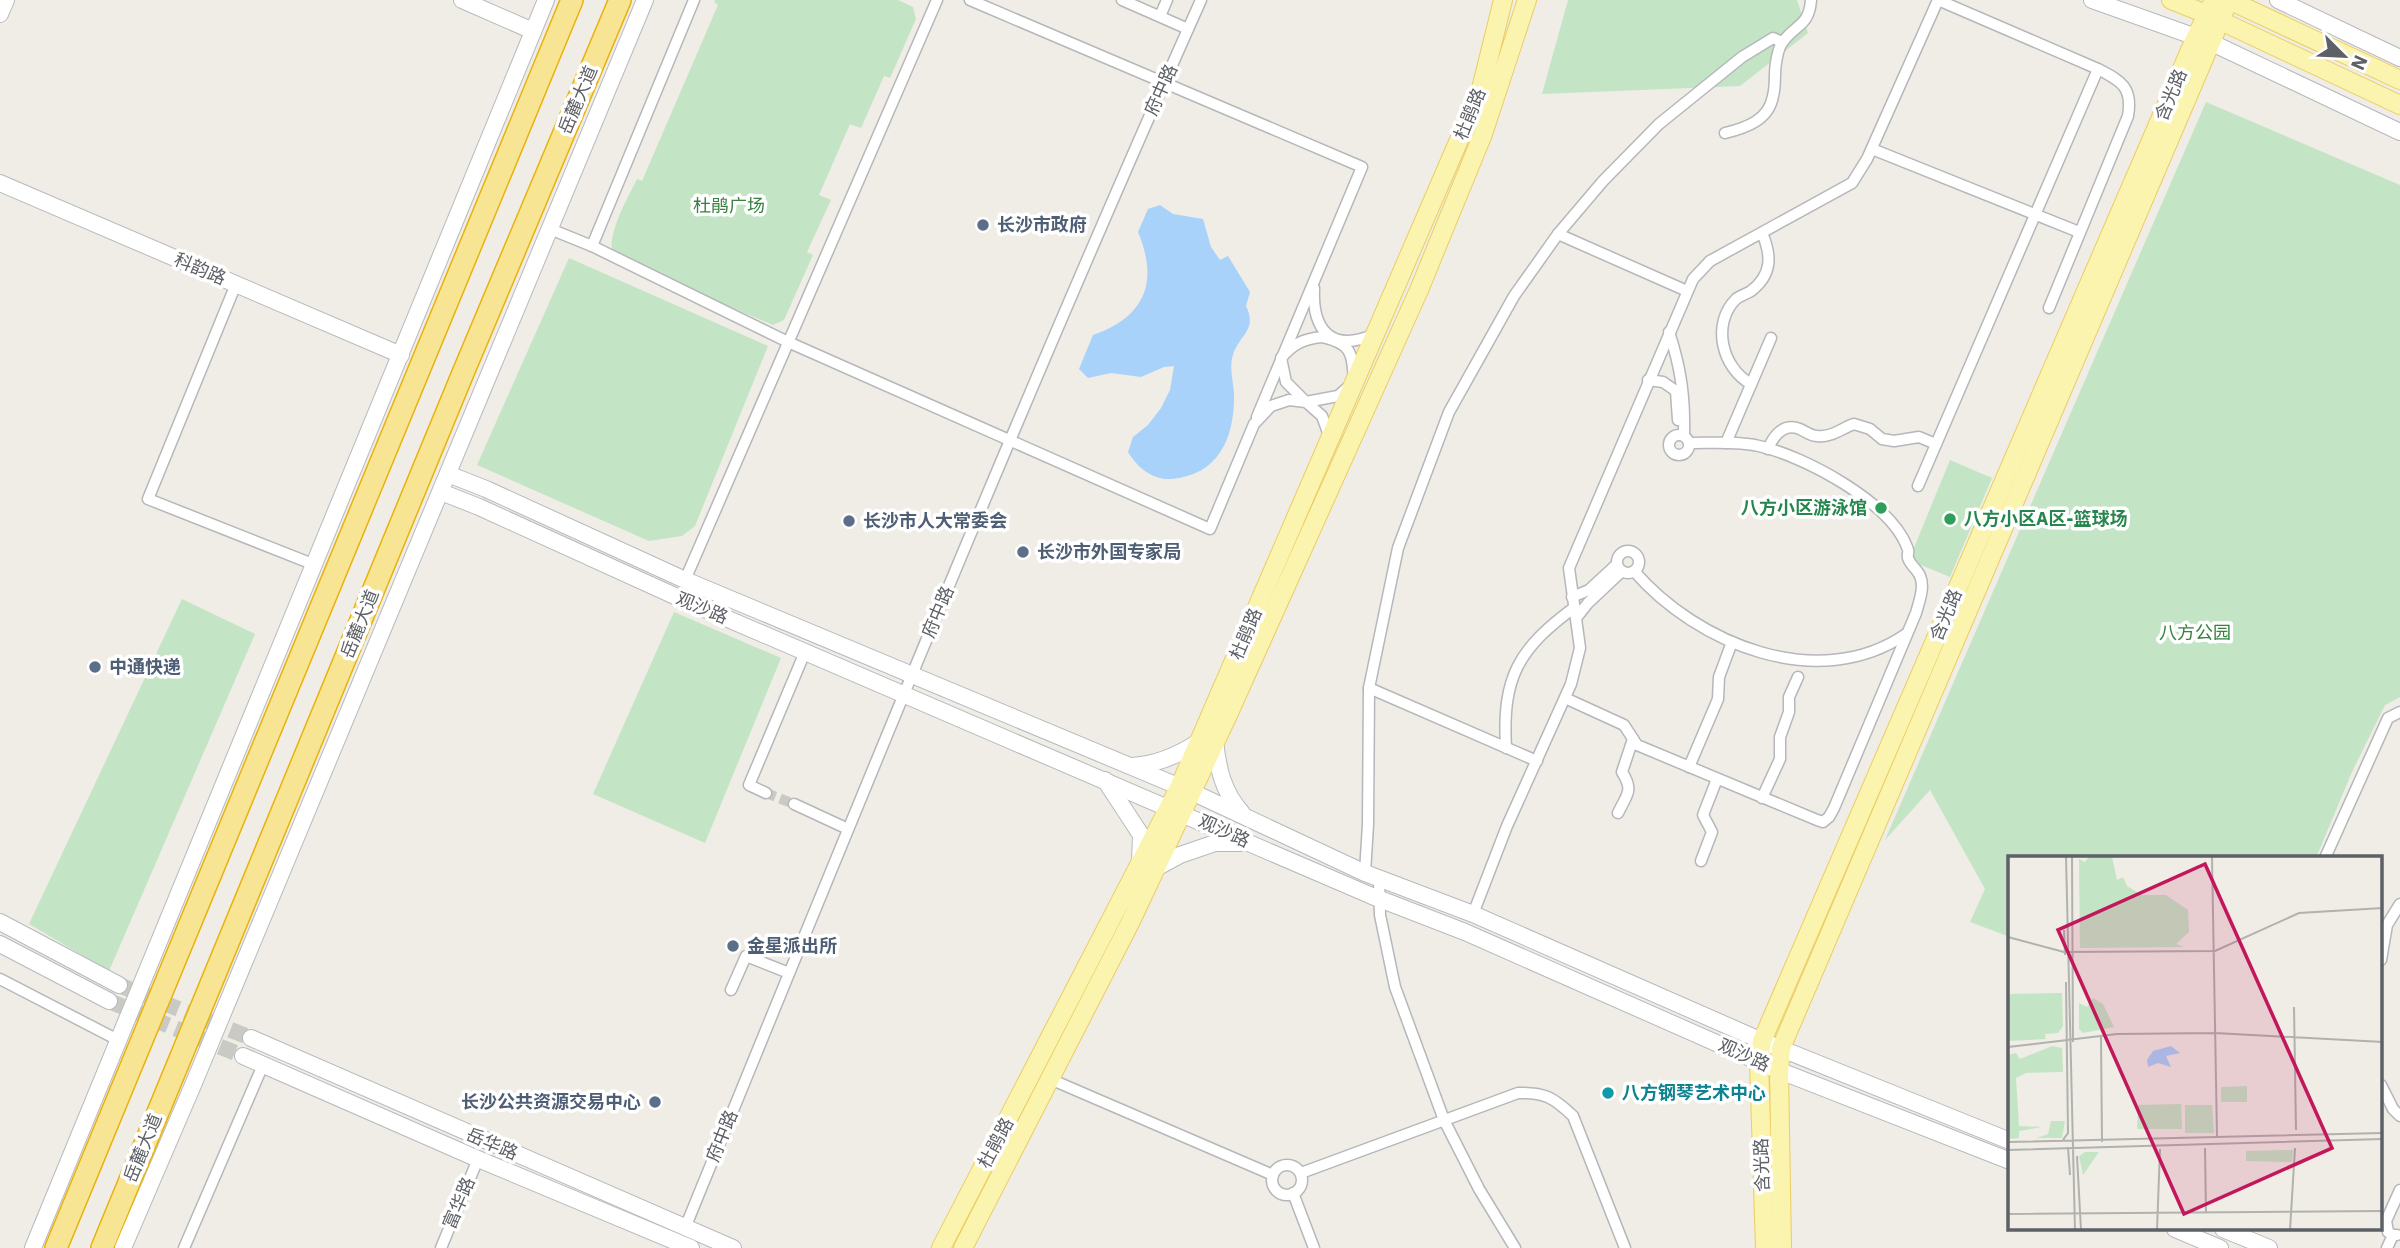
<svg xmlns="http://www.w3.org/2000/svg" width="2400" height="1248" font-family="'IBM Plex Sans','Noto Sans SC',sans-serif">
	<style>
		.green { fill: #c3e5c5 }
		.water { fill: #a9d2fb }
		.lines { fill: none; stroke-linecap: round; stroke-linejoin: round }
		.street-tunnel { stroke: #cacac5; stroke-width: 10; stroke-dasharray: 10 5; stroke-linecap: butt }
		.secondary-tunnel { stroke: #cacac5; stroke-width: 16; stroke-dasharray: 16 8; stroke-linecap: butt }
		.street-casing { stroke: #b6b7bb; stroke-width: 13 }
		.secondary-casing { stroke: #b7b9be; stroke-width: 18 }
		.primary-casing { stroke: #ebcd62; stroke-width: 20 }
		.highway-casing { stroke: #e9b20b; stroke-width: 24 }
		.street { stroke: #fff; stroke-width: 10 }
		.secondary { stroke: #fff; stroke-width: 16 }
		.primary { stroke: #fbf4ae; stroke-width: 18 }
		.highway { stroke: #f8e593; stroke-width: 21 }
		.service-dot { fill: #5c6f8a; stroke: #fff; stroke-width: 2.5 }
		.leisure-dot { fill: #2e9e5b; stroke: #fff; stroke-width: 2.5 }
		.culture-dot { fill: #0f9aa8; stroke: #fff; stroke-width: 2.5 }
		.labels { text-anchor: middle; stroke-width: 7; stroke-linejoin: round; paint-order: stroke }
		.street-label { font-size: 18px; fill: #5d6065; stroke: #fff }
		.park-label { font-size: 18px; fill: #388140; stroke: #fff }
		.service-label { font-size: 18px; font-weight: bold; fill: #4e5e75; stroke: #fff; text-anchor: start }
		.leisure-label { font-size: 18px; font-weight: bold; fill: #27864d; stroke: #fff; text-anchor: end }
		.culture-label { font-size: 18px; font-weight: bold; fill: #0d838f; stroke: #fff; text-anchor: start }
		.inset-road { fill: none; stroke: #b1b1ae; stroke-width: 2 }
		.view { fill: #c2185b; fill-opacity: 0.15; stroke: #c2185b; stroke-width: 3.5 }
		.inset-edge { fill: none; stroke: #5d6065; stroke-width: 3.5 }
	</style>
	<rect width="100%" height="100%" fill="#efede5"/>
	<g class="green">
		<path d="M715,0h183l15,7 3,12 -26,59 -6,-2 -23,52 -11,-4 -31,71 12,5 -24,52 6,3 -29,65 -11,5 -159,-68c-10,-19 14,-59 23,-78l5,2 76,-176 -4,-3z"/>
		<polygon points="1568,0 1797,0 1808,33 1740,86 1542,94"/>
		<polygon points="2206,102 2400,185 2400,697 2385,705 2352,772 2316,858 2010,858 2010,937 1970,922 1985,889 1930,790 1885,840"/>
		<polygon points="569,258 768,346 695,526 682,536 649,541 477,465"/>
		<polygon points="1950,460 1992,478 1950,577 1909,560"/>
		<polygon points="182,599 255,634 109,971 29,924"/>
		<polygon points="674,612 781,658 705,843 593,794"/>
	</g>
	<path class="water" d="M1160,205l13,9 30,5 8,28 9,13 8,-4 22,36 -4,14c12,24 -7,29 -13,49 -4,13 0,25 1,38 1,43 -14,82 -63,86 -19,1 -34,-12 -43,-27l5,-15 15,-12 13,-17 9,-18 4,-24 -10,1 -23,10 -30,-4 -23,5 -9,-9 14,-34c52,-18 66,-53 45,-103l10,-23z"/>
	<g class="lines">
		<polyline class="street-tunnel" points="766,793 794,804"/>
		<g class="secondary-tunnel">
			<polyline points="119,985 251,1038"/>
			<polyline points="109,1001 243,1056"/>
		</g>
		<defs>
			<g id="street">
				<polyline points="970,0 1362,167 1257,417"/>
				<polyline points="1122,0 1188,29"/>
				<path d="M1938,0l160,69c23,12 35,18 30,47l-79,192"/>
				<polyline points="1160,16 1167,0"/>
				<path d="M1725,133c21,-5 44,-13 48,-37 3,-11 1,-22 3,-33 1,-7 2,-14 6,-20 13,-19 27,-16 29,-43"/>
				<polyline points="1872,149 2079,232"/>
				<polyline points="550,229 592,246 788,342 1210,529 1254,424 1271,406 1289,400 1306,402 1322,416 1330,438"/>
				<polyline points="1558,234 1687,291"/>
				<polyline points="592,246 694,0"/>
				<polyline points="236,284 148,499 315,565"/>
				<path d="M1314,288c-2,43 18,65 61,46"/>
				<path d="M1669,332c12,36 16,66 15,104"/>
				<path d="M1322,337c30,7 30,15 32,45l-16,14 -32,6 -20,-20 -5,-24c12,-14 22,-19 41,-21z"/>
				<polyline points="1648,380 1663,382 1676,391 1678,420"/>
				<path d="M1751,384c-29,-16 -40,-60 -15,-85 4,-3 10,-5 15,-8 21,-16 21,-35 11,-58"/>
				<circle cx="1679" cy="445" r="10"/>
				<polyline points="1726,443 1771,338"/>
				<path d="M1768,449c5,-12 14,-25 29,-21 7,2 13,8 20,8 14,2 25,-8 37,-12l16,5 12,10 12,2 25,-4 17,7"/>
				<polyline points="1918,486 2098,69"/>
				<circle cx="1628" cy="562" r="11"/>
				<path d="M1634,571c63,73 185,123 272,63"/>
				<polyline points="685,580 937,0"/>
				<polyline points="1572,597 1589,590 1615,566"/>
				<polyline points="1577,617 1588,603 1622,571"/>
				<polyline points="1369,688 1537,761"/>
				<path d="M1565,698l59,27 13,20 180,75 6,2 6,-5 5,-9 82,-195c3,-11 9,-26 4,-37 -3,-7 -10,-11 -12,-18 -1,-7 2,-4 -1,-11 -17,-45 -103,-91 -148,-101 -22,-5 -47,-3 -70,-3"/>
				<path d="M1506,748c-4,-71 12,-99 69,-141"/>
				<polyline points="1689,767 1718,699 1719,677 1732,642"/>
				<polyline points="766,793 749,785 805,652"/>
				<polyline points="1762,798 1780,759 1780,737 1789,712 1789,697 1798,677"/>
				<polyline points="794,804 848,829"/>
				<path d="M1618,813c9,-19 16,-22 4,-41l11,-33"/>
				<polyline points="2325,858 2388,718 2400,712"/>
				<polyline points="1701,861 1712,832 1703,815 1717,779"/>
				<polyline points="1365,873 1368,824 1369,688 1398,548 1449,412 1514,296 1558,234 1603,181 1659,124 1742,57 1773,38 1782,42"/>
				<polyline points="1379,879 1380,915 1395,987 1444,1120 1479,1189 1515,1248"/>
				<polyline points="1473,914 1507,826 1571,684 1580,648 1569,568 1693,279 1710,261 1852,183 1867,159 1938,0"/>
				<polyline points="2381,960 2387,925 2400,904"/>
				<polyline points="0,979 118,1040"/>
				<polyline points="731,990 746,956 789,973"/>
				<polyline points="1050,1079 1273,1175"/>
				<polyline points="2381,1085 2393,1109 2400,1116"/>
				<circle cx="1287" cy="1180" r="15"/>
				<path d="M1301,1173l217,-80c27,-1 36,5 55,23l52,132"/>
				<polyline points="1293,1193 1314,1248"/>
				<path d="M685,1228c168,-411 335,-823 516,-1228"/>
				<polyline points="2393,1235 2388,1232 2386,1221 2400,1190"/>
				<polyline points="184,1248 263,1065"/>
				<polyline points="441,1248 478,1159"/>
				<polyline points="2387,1248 2393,1235 2397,1235"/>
			</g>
			<g id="secondary">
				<polyline points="462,0 533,31"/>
				<polyline points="2092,0 2210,42 2400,132"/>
				<polyline points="2278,0 2400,58"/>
				<polyline points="0,14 6,0"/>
				<polyline points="0,183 401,355"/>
				<polyline points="448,474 486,489 685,580 1192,792 1365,873 1473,914 1762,1041 2010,1141"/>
				<polyline points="441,492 479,507 677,597 1372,896 1465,932 1775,1069 2010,1161"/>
				<path d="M1215,741c3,28 8,51 27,72"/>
				<path d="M1131,766c26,-1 48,-11 69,-25"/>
				<polyline points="1105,780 1141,835 1140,862"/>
				<polyline points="1156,868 1180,855 1215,843 1243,843"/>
				<polyline points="0,922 119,985"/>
				<polyline points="0,944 109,1001"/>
				<polyline points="251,1038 733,1248"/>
				<polyline points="243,1056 478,1159 691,1248"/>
				<polyline points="2175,1229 2220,1248"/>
				<polyline points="2223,1229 2269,1248"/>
				<polyline points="33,1248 546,0"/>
				<polyline points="123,1248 193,1085 645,0"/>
			</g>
			<g id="primary">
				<polyline points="2171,0 2206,14 2400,105"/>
				<polyline points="2229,0 2400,80"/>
				<polyline points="941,1248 1179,788 1481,89 1503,0"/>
				<polyline points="963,1248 1130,923 1228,715 1419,290 1483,134 1527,0"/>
				<polyline points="1765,1248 1759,1062 1762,1041 2194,41 2214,0"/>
				<polyline points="1782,1248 1779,1070 1781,1048 2229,0"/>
			</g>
			<g id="highway">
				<polyline points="56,1248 572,0"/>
				<polyline points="102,1248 463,373 620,0"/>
			</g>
		</defs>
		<use href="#street" class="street-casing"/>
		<use href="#secondary" class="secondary-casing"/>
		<use href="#primary" class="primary-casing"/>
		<use href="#highway" class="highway-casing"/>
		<use href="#street" class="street"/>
		<use href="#secondary" class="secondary"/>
		<use href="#primary" class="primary"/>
		<use href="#highway" class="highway"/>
	</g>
	<g class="service-dot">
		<circle cx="983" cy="225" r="7"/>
		<circle cx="849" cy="521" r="7"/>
		<circle cx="1023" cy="552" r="7"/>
		<circle cx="95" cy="667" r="7"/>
		<circle cx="733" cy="946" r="7"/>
		<circle cx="655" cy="1102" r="7"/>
	</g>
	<g class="leisure-dot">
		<circle cx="1881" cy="508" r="7"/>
		<circle cx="1950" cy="519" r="7"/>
	</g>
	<circle class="culture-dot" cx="1608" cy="1093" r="7"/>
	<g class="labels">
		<g class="street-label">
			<text transform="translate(1161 90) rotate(-66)" y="6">府中路</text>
			<text transform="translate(2171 95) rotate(-67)" y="6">含光路</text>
			<text transform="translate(578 100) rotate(-67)" y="6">岳麓大道</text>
			<text transform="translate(1470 114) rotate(-68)" y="6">杜鹃路</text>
			<text transform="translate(200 269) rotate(23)" y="6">科韵路</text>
			<text transform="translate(702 608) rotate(23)" y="6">观沙路</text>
			<text transform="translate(938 612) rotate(-67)" y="6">府中路</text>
			<text transform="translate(1946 615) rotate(-67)" y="6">含光路</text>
			<text transform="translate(360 624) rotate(-68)" y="6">岳麓大道</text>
			<text transform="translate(1246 634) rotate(-67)" y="6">杜鹃路</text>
			<text transform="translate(1224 831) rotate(24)" y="6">观沙路</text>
			<text transform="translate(1744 1055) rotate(24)" y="6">观沙路</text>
			<text transform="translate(722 1136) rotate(-68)" y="6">府中路</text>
			<text transform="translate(996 1143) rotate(-62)" y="6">杜鹃路</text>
			<text transform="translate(492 1144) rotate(23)" y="6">岳华路</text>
			<text transform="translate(143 1148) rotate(-68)" y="6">岳麓大道</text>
			<text transform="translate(1762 1165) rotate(-92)" y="6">含光路</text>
			<text transform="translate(459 1203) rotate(-67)" y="6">富华路</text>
		</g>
		<g class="park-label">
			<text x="729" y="212">杜鹃广场</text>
			<text x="2195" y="639">八方公园</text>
		</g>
		<g class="service-label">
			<text x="997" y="231">长沙市政府</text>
			<text x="863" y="527">长沙市人大常委会</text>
			<text x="1037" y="558">长沙市外国专家局</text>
			<text x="109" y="673">中通快递</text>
			<text x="747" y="952">金星派出所</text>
			<text x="641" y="1108" text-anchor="end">长沙公共资源交易中心</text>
		</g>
		<g class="leisure-label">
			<text x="1867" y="514">八方小区游泳馆</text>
			<text x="1964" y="525" text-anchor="start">八方小区A区-篮球场</text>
		</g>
		<g class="culture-label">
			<text x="1622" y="1099">八方钢琴艺术中心</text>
		</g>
	</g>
	<g transform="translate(2008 856)">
		<rect width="374" height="374" fill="#efede5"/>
		<path d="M81,1h23l5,23 6,-3 4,9 15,9h24l22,15 1,22 -13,12 8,3 -104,1 -1,-89 6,3zM54,137l1,33 -5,7 -13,1 1,5 -38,2v-47zM85,142l10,6 11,23 -31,6 -4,-4v-26l8,4zM44,190l10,2 1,24 -37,1 -10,5 3,48 23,1 -23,4v7l-11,1v-84l8,-2 4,6zM239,230v16h-26v-15zM173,248l1,25h-45l1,-24zM177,249h27l2,28h-29zM43,265h14l-3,17h-25l11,-4zM285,294l-1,12 -46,-1v-10zM77,296h14l-16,23 -4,-19z" fill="#c3e5c5"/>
		<path d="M163,190l9,7 -14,3 5,11 -13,-4 -10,4 -1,-7 6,-9z" fill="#a9d2fb"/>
		<path class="inset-road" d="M58,1l9,373M64,1l1,185M204,1l5,279M56,74l1,25M0,81l56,15 151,-1 84,-38 84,-5M286,151l2,123M93,181l1,105M0,191l109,-13 98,-1 168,9M55,284l5,-7 -2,-151M0,286l375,-9M60,291l2,28M197,292l1,65M0,294l375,-11M69,300l4,74M0,358l375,-3M149,374l3,-81M282,374l5,-82"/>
		<path class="view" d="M197,8l127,284 -148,66 -126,-284z"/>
		<rect width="374" height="374" class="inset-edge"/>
	</g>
	<g transform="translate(2344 56) rotate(114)" stroke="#ffffff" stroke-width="5" paint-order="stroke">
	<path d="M0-5L12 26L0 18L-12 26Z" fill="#5d6065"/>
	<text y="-10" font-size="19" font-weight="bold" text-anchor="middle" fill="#5d6065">N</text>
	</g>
</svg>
